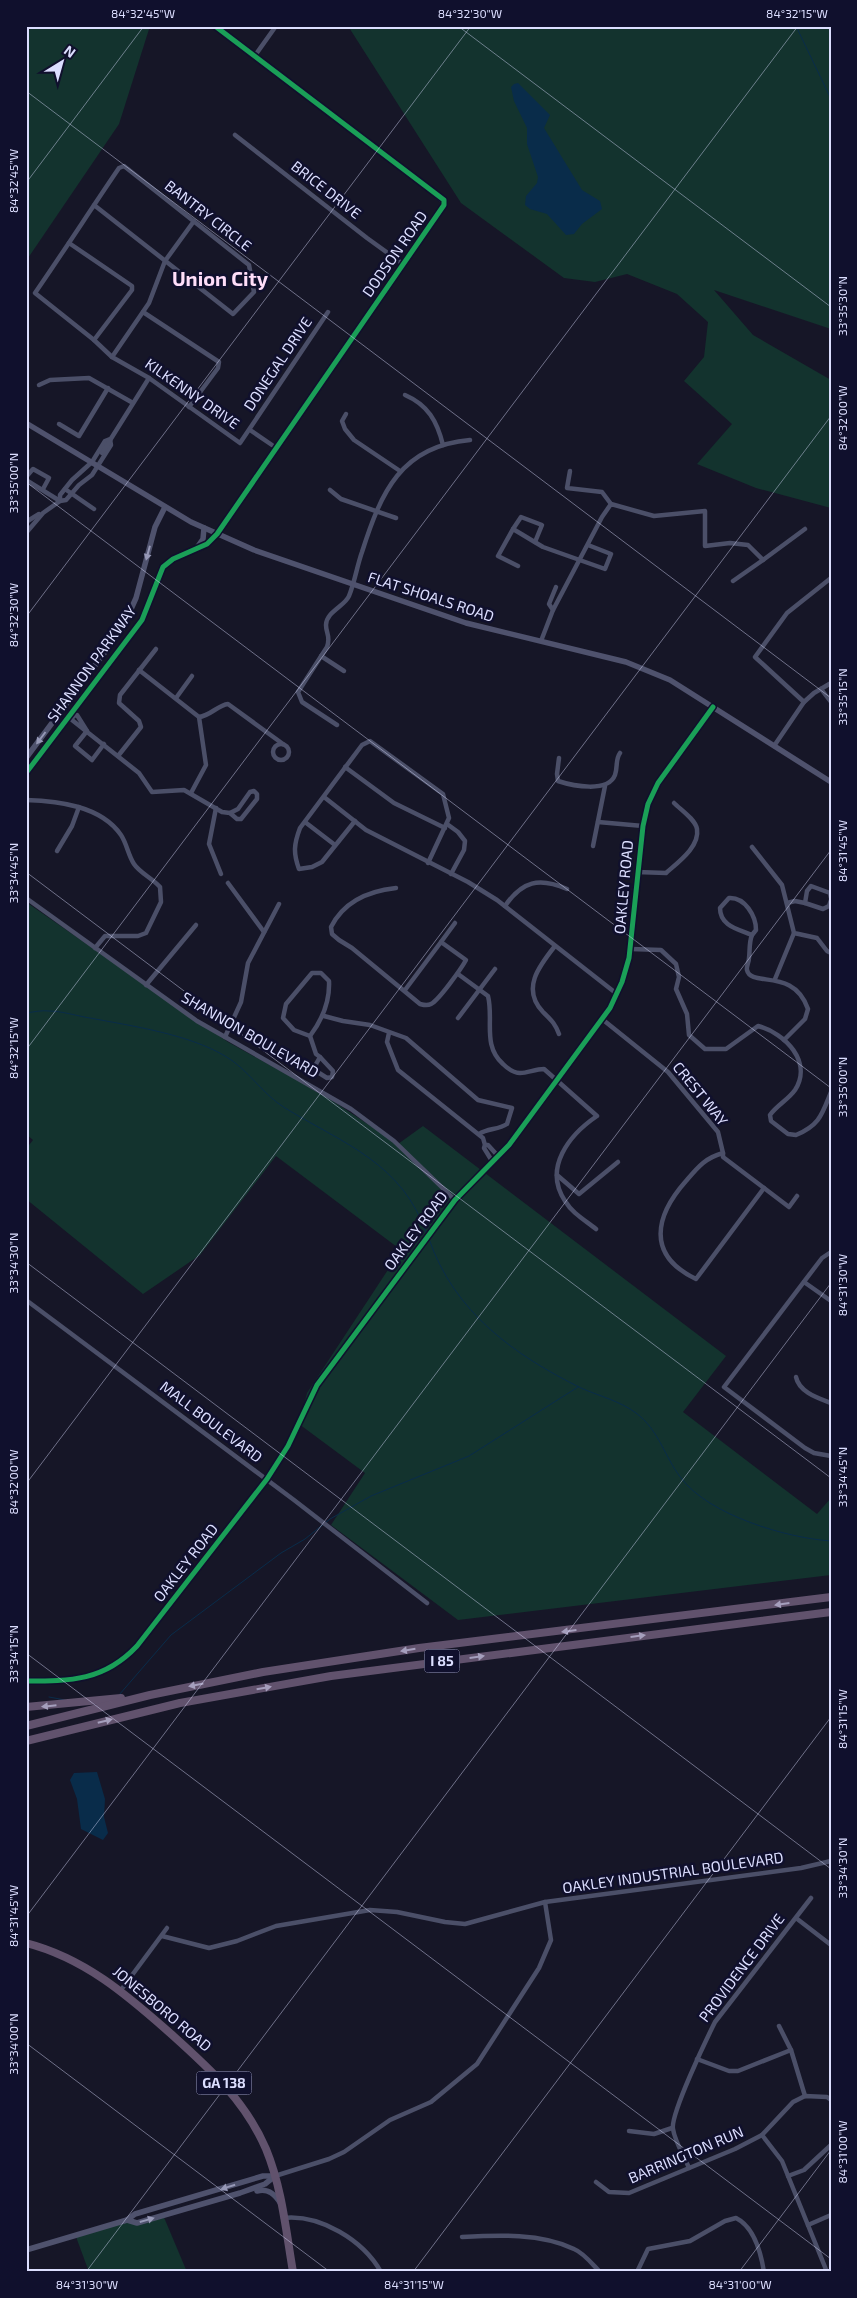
<svg xmlns="http://www.w3.org/2000/svg" width="857" height="2298" font-family="'Exo 2',sans-serif">
	<style>
		.green { fill: #13332e }
		.water { fill: #092c4a }
		.lines { fill: none; stroke-linecap: round; stroke-linejoin: round }
		.stream { stroke: #092c4a; stroke-width: 1 }
		.street { stroke: #4b4f68; stroke-width: 4.5 }
		.secondary { stroke: #4f526d; stroke-width: 5.5 }
		.highway { stroke: #61526d; stroke-width: 8 }
		.cycleway-casing { stroke: #10102d; stroke-width: 8 }
		.cycleway { stroke: #1a9f57; stroke-width: 5 }
		.oneway { fill: #9698b6 }
		.oneway2 { fill: #a59fbd }
		.ticks { fill: none; stroke: #dcdeff; stroke-width: 1; stroke-opacity: 0.45 }
		.labels { text-anchor: middle; stroke-width: 5; stroke-linejoin: round; paint-order: stroke }
		.shield { fill: #10102d; stroke: #9fa0c0; stroke-width: 1 }
		.shield-label { font-size: 14px; font-weight: bold; fill: #dcdeff }
		.street-label { font-size: 15px; fill: #dcdeff; stroke: #10102d }
		.district-label { font-size: 20px; font-weight: bold; fill: #ffdef9; stroke: #10102d }
		.neatline { fill: none; stroke: #dcdeff; stroke-width: 2 }
		.ticks-label { font-size: 12px; text-anchor: middle; fill: #dcdeff }
	</style>
	<rect width="100%" height="100%" fill="#161627"/>
	<g class="green">
		<polygon points="33,26 150,26 119,124 26,261 26,34"/>
		<polygon points="348,26 831,26 831,329 714,290 753,335 831,380 831,508 756,488 697,464 732,424 684,381 704,357 708,322 677,294 627,274 595,282 564,278 461,203"/>
		<polygon points="26,902 228,1042 319,1092 398,1144 423,1126 726,1356 683,1412 817,1514 831,1498 831,1575 458,1620 331,1525 365,1473 299,1424 307,1393 401,1250 276,1156 200,1255 143,1294 26,1199 26,1149 33,1140 26,1134"/>
		<polygon points="163,2215 187,2272 89,2272 75,2234"/>
	</g>
	<g class="water">
		<polygon points="518,83 550,115 544,128 582,190 600,201 602,209 582,224 574,234 566,235 547,214 530,209 525,205 526,196 537,183 538,177 527,144 527,128 514,101 511,87 514,84"/>
		<polygon points="97,1772 105,1799 104,1817 108,1833 103,1840 81,1829 77,1799 70,1780 74,1773"/>
	</g>
	<g class="lines">
		<g class="stream">
			<polyline points="796,26 831,99"/>
			<path d="M26,1013c8,-1 16,-3 23,-2 13,0 28,5 41,7 42,8 98,16 135,38 23,13 37,38 60,52 59,36 118,55 142,127"/>
			<path d="M429,1239c25,73 85,116 152,149 18,8 39,13 55,25 23,17 28,43 45,65 28,37 105,60 150,63"/>
			<polyline points="119,1695 171,1635 281,1553 305,1539 330,1519 371,1496 469,1456 578,1387"/>
			<polyline points="49,1697 65,1700"/>
		</g>
		<g class="street">
			<polyline points="215,26 406,170 445,203 217,534"/>
			<polyline points="254,57 276,26"/>
			<polyline points="235,135 367,238 403,264"/>
			<path d="M94,205l139,109 21,-22 -5,-27 -125,-99 -5,2c-28,41 -55,83 -84,125l59,47 18,17 37,21 91,65 88,-131"/>
			<polyline points="69,243 132,286 132,290 94,340"/>
			<polyline points="143,312 219,362 218,368 189,407"/>
			<polyline points="112,357 149,303 165,261 194,221"/>
			<polyline points="39,385 50,380 89,378 133,403"/>
			<path d="M405,395c23,10 32,26 38,50"/>
			<polyline points="346,414 342,421 345,429 354,440 400,471"/>
			<polyline points="59,424 79,436 108,388"/>
			<polyline points="250,430 272,445"/>
			<polygon points="110,439 111,445 92,475 79,485 66,500 60,501 60,495 72,480 92,462 105,441"/>
			<polyline points="102,453 149,378"/>
			<polyline points="570,471 567,488 602,492 611,504"/>
			<polyline points="26,477 33,469 49,478 43,489"/>
			<polyline points="26,480 60,501 43,513 26,533"/>
			<polyline points="65,489 94,509"/>
			<polyline points="330,490 341,499 396,518"/>
			<polyline points="26,522 39,514"/>
			<polyline points="513,529 521,517 542,525 535,542"/>
			<polyline points="518,566 498,556 513,529 543,547 605,569 611,554 588,545"/>
			<polyline points="733,581 763,560"/>
			<polyline points="553,610 549,604 556,587"/>
			<polyline points="541,641 553,610 602,517 611,504 654,516 705,511 705,546 730,543 748,545 763,560 805,529"/>
			<polyline points="321,656 344,671"/>
			<polyline points="139,670 199,717 206,765 191,793"/>
			<polyline points="821,689 831,702"/>
			<polyline points="176,698 192,676"/>
			<polyline points="804,702 755,657 787,613 831,578"/>
			<path d="M199,717c11,-1 19,-12 29,-13l55,40"/>
			<path d="M337,725l-35,-23 -4,-10 29,-45c4,-11 -1,-13 -1,-22 0,-13 19,-19 23,-29 6,-15 8,-30 13,-44 19,-60 39,-106 108,-112"/>
			<polyline points="87,731 77,715 73,716 72,720 139,773 152,792 184,790 222,812 230,813"/>
			<polyline points="87,731 75,746 92,760 104,744"/>
			<circle cx="281" cy="752" r="8"/>
			<polyline points="774,746 804,702 814,693 831,683"/>
			<polyline points="118,756 141,727 139,721 119,703 120,695 156,649"/>
			<path d="M559,758l-2,16 1,7c15,5 50,12 57,-6 3,-8 0,-15 5,-22"/>
			<polyline points="345,767 394,803 445,828"/>
			<polygon points="254,791 257,794 257,799 241,819 237,819 230,813 238,809 250,792"/>
			<polyline points="324,797 366,830 468,882 497,900 617,994"/>
			<path d="M26,800c33,1 75,6 95,35 6,9 7,20 13,29 6,9 18,14 26,23l1,15 -15,31 -8,3h-33l-10,12"/>
			<polyline points="216,808 209,844 221,874"/>
			<path d="M355,821l-33,41 -10,5 -13,2c-6,-16 -5,-25 1,-41l62,-83 8,-4 73,53 6,24 -21,45"/>
			<polyline points="305,822 335,845"/>
			<polyline points="598,822 643,826"/>
			<polyline points="447,824 458,832 465,841 464,850 451,874"/>
			<polyline points="593,846 605,786"/>
			<polyline points="752,847 782,885 794,933 817,938 827,951 831,953"/>
			<polyline points="57,851 72,826 79,807"/>
			<path d="M637,872l29,1c11,-10 34,-26 31,-44 -2,-10 -16,-19 -23,-26"/>
			<polyline points="228,883 264,932"/>
			<path d="M396,888c-28,3 -52,13 -65,39l1,7 7,6 13,8 68,56c4,1 7,2 11,0 8,-4 30,-35 35,-44l-25,-18 -36,48"/>
			<polyline points="26,898 197,1021 351,1109 394,1141 455,1200"/>
			<path d="M729,898c16,-1 27,18 27,32l-4,5c-14,-6 -32,-9 -32,-27z"/>
			<polyline points="831,898 830,893 811,886 807,891 805,903 823,909 829,906 831,900"/>
			<polyline points="787,903 795,901 805,903"/>
			<path d="M505,906c17,-25 34,-29 62,-17"/>
			<path d="M752,935c-3,7 -2,15 -3,23 0,4 -3,9 -2,12 4,18 47,-3 61,39l-3,10 -21,21"/>
			<polyline points="441,942 455,923"/>
			<path d="M555,946c-16,20 -34,43 -12,66 8,8 12,11 16,22"/>
			<path d="M631,949l30,1 15,14 3,13 -3,12 11,25 2,21 16,14h21l32,-23c27,7 55,36 37,64 -7,10 -18,15 -25,25l1,6 17,13 8,1c24,-10 26,-21 35,-43"/>
			<path d="M312,973h9l8,8c1,20 -7,39 -19,55l-16,-6 -11,-12 3,-14z"/>
			<path d="M458,974l30,22c6,24 -6,49 15,68 5,5 11,9 17,9 8,0 15,-4 24,-4l53,47c-28,19 -54,52 -32,85 8,13 20,19 31,28"/>
			<polyline points="775,979 794,933"/>
			<polyline points="146,985 196,925"/>
			<path d="M324,1016l19,5 27,4 36,13 72,62 34,8 -5,16c-9,6 -19,4 -28,10"/>
			<polyline points="458,1018 495,969"/>
			<polyline points="602,1019 668,1072 718,1132 723,1153"/>
			<polyline points="389,1033 387,1042 398,1070 483,1138 485,1145 484,1148 492,1161"/>
			<polyline points="310,1036 316,1054 320,1057"/>
			<polyline points="225,1037 241,1002 248,963 279,904"/>
			<polygon points="320,1057 333,1071 332,1077 327,1078 316,1071 316,1064"/>
			<polyline points="485,1145 488,1145 498,1156"/>
			<path d="M723,1153v4l41,31 -68,91c-50,-24 -41,-63 -10,-98 12,-14 19,-23 37,-28z"/>
			<polyline points="557,1175 579,1194 618,1162"/>
			<polyline points="764,1188 789,1207 797,1196"/>
			<polyline points="831,1252 822,1258 724,1387 805,1448 814,1453 831,1456"/>
			<polyline points="804,1282 831,1301"/>
			<polyline points="26,1300 294,1500 427,1603"/>
			<path d="M796,1377c3,15 22,21 35,26"/>
			<path d="M26,1681c45,0 78,0 111,-35l130,-167 21,-33 29,-61 138,-185 54,-55 101,-137 12,-26 7,-24 14,-132 5,-22 10,-21 55,-76"/>
			<polyline points="796,1918 831,1945"/>
			<polyline points="162,1936 209,1948 237,1941 276,1926 370,1910 397,1912 445,1922 465,1924 545,1902 801,1868 831,1861"/>
			<polyline points="121,1990 167,1928"/>
			<polyline points="779,2026 791,2050 805,2096"/>
			<polyline points="697,2059 729,2071 738,2071 791,2050"/>
			<polyline points="629,2131 654,2134 672,2128"/>
			<polyline points="762,2135 782,2161 827,2272"/>
			<path d="M689,2168c-5,-12 -14,-26 -16,-39 -3,-14 34,-91 42,-107l96,-124"/>
			<polyline points="275,2176 329,2159 344,2152 390,2120 431,2102 477,2064 539,1968 551,1940 545,1902"/>
			<polyline points="788,2176 804,2170 831,2145"/>
			<polyline points="596,2182 609,2192 629,2193 735,2149 762,2135 793,2102 805,2096 827,2097 831,2100"/>
			<path d="M283,2218c37,-4 80,22 98,54"/>
			<polyline points="808,2225 831,2215"/>
			<path d="M462,2237c36,-2 79,-4 112,12 10,4 19,16 26,23"/>
			<path d="M637,2272l11,-23 42,-8 35,-20 11,-3c18,9 25,35 28,54"/>
		</g>
		<g class="secondary">
			<polyline points="26,423 191,522 254,550 466,623 626,662 670,680 831,782"/>
			<polyline points="196,549 203,539 204,528"/>
			<polyline points="26,758 122,629 136,598 155,527 165,507"/>
			<polyline points="26,773 142,620 163,567 173,559 207,544 217,534"/>
			<path d="M257,2191c11,-3 18,3 24,13"/>
			<polyline points="127,2220 137,2223 240,2193 265,2184 275,2176"/>
			<polyline points="26,2250 127,2220 135,2214 263,2176 275,2176"/>
		</g>
		<g class="highway">
			<polyline points="26,1707 121,1698"/>
			<polyline points="26,1726 150,1695 263,1672 419,1648 831,1597"/>
			<polyline points="26,1741 180,1703 331,1676 831,1612"/>
			<path d="M26,1943c58,15 100,51 144,90 39,35 75,67 96,116 16,39 20,82 27,123"/>
		</g>
		<defs>
			<g id="cycleway">
				<polyline points="26,773 142,620 163,567 173,559 207,544 217,534 444,205 444,200 215,26"/>
				<path d="M26,1681c45,0 78,0 111,-35l130,-167 21,-33 29,-61 138,-185 54,-55 101,-137 12,-26 7,-24 14,-132 5,-22 10,-21 55,-76"/>
			</g>
		</defs>
		<use href="#cycleway" class="cycleway-casing"/>
		<use href="#cycleway" class="cycleway"/>
	</g>
	<defs><path id="oneway-solid" d="M-6-.8H1V-3.2L6.5 0L1 3.2V.8H-6Z" transform="scale(1.25)"/></defs>
	<g class="oneway">
		<use href="#oneway-solid" transform="translate(148 553) rotate(105)"/>
		<use href="#oneway-solid" transform="translate(41 738) rotate(127)"/>
		<use href="#oneway-solid" transform="translate(228 2187) rotate(163)"/>
		<use href="#oneway-solid" transform="translate(147 2220) rotate(-16)"/>
	</g>
	<g class="oneway2">
		<use href="#oneway-solid" transform="translate(782 1604) rotate(172)"/>
		<use href="#oneway-solid" transform="translate(569 1631) rotate(173)"/>
		<use href="#oneway-solid" transform="translate(638 1636) rotate(-7)"/>
		<use href="#oneway-solid" transform="translate(408 1650) rotate(171)"/>
		<use href="#oneway-solid" transform="translate(477 1657) rotate(-8)"/>
		<use href="#oneway-solid" transform="translate(196 1685) rotate(169)"/>
		<use href="#oneway-solid" transform="translate(264 1688) rotate(-10)"/>
		<use href="#oneway-solid" transform="translate(49 1706) rotate(174)"/>
		<use href="#oneway-solid" transform="translate(105 1721) rotate(-14)"/>
	</g>
	<path class="ticks" d="M458,26l373,281M26,91l805,607M26,183l118,-157M26,482l805,606M26,617l445,-591M26,872l805,606M26,1050l772,-1024M26,1262l805,607M26,1484l805,-1068M26,1653l805,606M26,1917l805,-1067M26,2043l304,229M86,2272l745,-989M413,2272l418,-555M739,2272l92,-122"/>
	<g class="labels">
		<g class="shield">
			<rect x="424.5" y="1649.5" width="35" height="23" rx="4"/>
			<rect x="196.5" y="2071.5" width="55" height="23" rx="4"/>
		</g>
		<g class="shield-label">
			<text x="442" y="1666">I 85</text>
			<text x="224" y="2088">GA 138</text>
		</g>
		<g class="street-label">
			<text transform="translate(326 190) rotate(38)" y="5">BRICE DRIVE</text>
			<text transform="translate(208 216) rotate(38)" y="5">BANTRY CIRCLE</text>
			<text transform="translate(395 254) rotate(-55)" y="5">DODSON ROAD</text>
			<text transform="translate(278 364) rotate(-56)" y="5">DONEGAL DRIVE</text>
			<text transform="translate(192 394) rotate(35)" y="5">KILKENNY DRIVE</text>
			<text transform="translate(431 597) rotate(18)" y="5">FLAT SHOALS ROAD</text>
			<text transform="translate(92 664) rotate(-54)" y="5">SHANNON PARKWAY</text>
			<text transform="translate(624 887) rotate(-85)" y="5">OAKLEY ROAD</text>
			<text transform="translate(250 1035) rotate(30)" y="5">SHANNON BOULEVARD</text>
			<text transform="translate(700 1094) rotate(51)" y="5">CREST WAY</text>
			<text transform="translate(416 1231) rotate(-53)" y="5">OAKLEY ROAD</text>
			<text transform="translate(211 1422) rotate(37)" y="5">MALL BOULEVARD</text>
			<text transform="translate(186 1563) rotate(-52)" y="5">OAKLEY ROAD</text>
			<text transform="translate(673 1873) rotate(-8)" y="5">OAKLEY INDUSTRIAL BOULEVARD</text>
			<text transform="translate(742 1968) rotate(-53)" y="5">PROVIDENCE DRIVE</text>
			<text transform="translate(162 2009) rotate(40)" y="5">JONESBORO ROAD</text>
			<text transform="translate(686 2155) rotate(-23)" y="5">BARRINGTON RUN</text>
		</g>
		<g class="district-label">
			<text x="220" y="286">Union City</text>
		</g>
	</g>
	<rect width="857" height="2298" fill="none" stroke="#10102d" stroke-width="55"/>
	<g transform="translate(62 62) rotate(37)" stroke="#10102d" stroke-width="4" paint-order="stroke">
	<path d="M0-4L9 19L0 12L-9 19Z" fill="#dcdeff"/>
	<text y="-8" font-size="14" font-weight="bold" text-anchor="middle" fill="#dcdeff">N</text>
	</g>
	<rect x="28" y="28" width="802" height="2242" class="neatline"/>
	<g class="ticks-label">
		<text x="143" y="18">84°32'45"W</text>
		<text x="470" y="18">84°32'30"W</text>
		<text x="797" y="18">84°32'15"W</text>
		<text transform="translate(14 181) rotate(-90)" y="4">84°32'45"W</text>
		<text transform="translate(843 306) rotate(-90)" y="4">33°35'30"N</text>
		<text transform="translate(843 418) rotate(-90)" y="4">84°32'00"W</text>
		<text transform="translate(14 483) rotate(-90)" y="4">33°35'00"N</text>
		<text transform="translate(14 615) rotate(-90)" y="4">84°32'30"W</text>
		<text transform="translate(843 697) rotate(-90)" y="4">33°35'15"N</text>
		<text transform="translate(843 851) rotate(-90)" y="4">84°31'45"W</text>
		<text transform="translate(14 873) rotate(-90)" y="4">33°34'45"N</text>
		<text transform="translate(14 1048) rotate(-90)" y="4">84°32'15"W</text>
		<text transform="translate(843 1087) rotate(-90)" y="4">33°35'00"N</text>
		<text transform="translate(14 1263) rotate(-90)" y="4">33°34'30"N</text>
		<text transform="translate(843 1285) rotate(-90)" y="4">84°31'30"W</text>
		<text transform="translate(843 1477) rotate(-90)" y="4">33°34'45"N</text>
		<text transform="translate(14 1482) rotate(-90)" y="4">84°32'00"W</text>
		<text transform="translate(14 1654) rotate(-90)" y="4">33°34'15"N</text>
		<text transform="translate(843 1719) rotate(-90)" y="4">84°31'15"W</text>
		<text transform="translate(843 1868) rotate(-90)" y="4">33°34'30"N</text>
		<text transform="translate(14 1916) rotate(-90)" y="4">84°31'45"W</text>
		<text transform="translate(14 2044) rotate(-90)" y="4">33°34'00"N</text>
		<text transform="translate(843 2152) rotate(-90)" y="4">84°31'00"W</text>
		<text x="87" y="2289">84°31'30"W</text>
		<text x="414" y="2289">84°31'15"W</text>
		<text x="740" y="2289">84°31'00"W</text>
	</g>
</svg>
